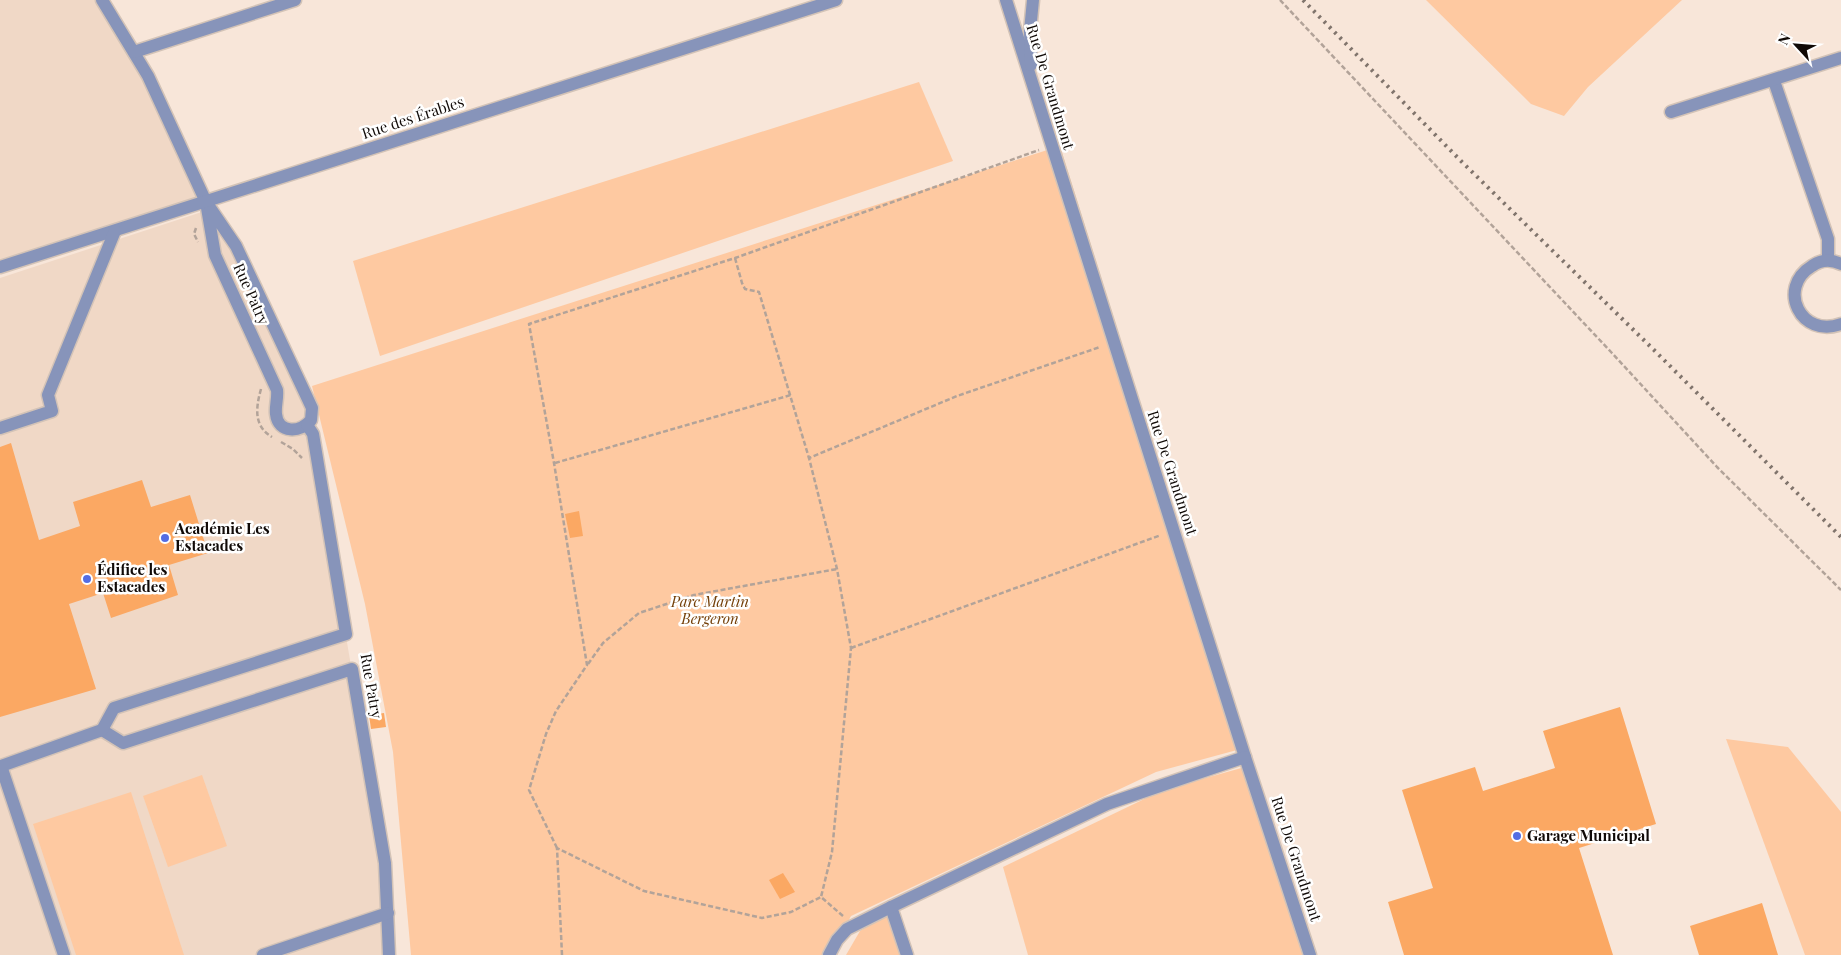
<svg xmlns="http://www.w3.org/2000/svg" width="1841" height="955" font-family="'Playfair Display',serif">
	<style>
		.built { fill: #f0d8c6 }
		.green { fill: #fec9a1 }
		.building { fill: #fba863 }
		.lines { fill: none; stroke-linecap: round; stroke-linejoin: round }
		.minor-casing { stroke: #d3c3b7; stroke-width: 15 }
		.path { stroke: #b2a399; stroke-width: 2.5; stroke-dasharray: 5 2.5; stroke-linecap: butt }
		.minor { stroke: #8794ba; stroke-width: 12 }
		.rail { stroke: #80746c; stroke-width: 4; stroke-dasharray: 2.5 5; stroke-linecap: butt }
		.poi-dot { fill: #546de3; stroke: #fff; stroke-width: 2 }
		.labels { text-anchor: middle; stroke-width: 5; stroke-linejoin: round; paint-order: stroke }
		.street-label { font-size: 15px; fill: #100a07; stroke: #fff }
		.poi-label { font-size: 15px; font-weight: bold; fill: #100a07; stroke: #fff; text-anchor: start }
		.park-label { font-size: 15px; font-style: italic; fill: #744009; stroke: #fff }
	</style>
	<rect width="100%" height="100%" fill="#f8e6d9"/>
	<g class="built">
		<polygon points="0,0 104,0 209,201 0,269"/>
		<polygon points="214,208 308,416 385,863 394,955 0,955 0,278"/>
	</g>
	<g class="green">
		<polygon points="1426,0 1682,0 1588,87 1564,116 1531,104"/>
		<polygon points="919,82 953,161 380,356 353,261"/>
		<polygon points="1060,146 1248,747 1156,772 851,916 830,955 411,955 393,752 365,604 312,386"/>
		<polygon points="1726,739 1788,747 1841,812 1841,955 1805,955"/>
		<polygon points="1252,765 1310,955 1028,955 1003,867 1163,790"/>
		<polygon points="202,775 227,846 168,867 143,796"/>
		<polygon points="131,792 184,955 76,955 33,824"/>
		<polygon points="896,909 912,955 846,955 860,931"/>
	</g>
	<g class="building">
		<polygon points="11,443 39,540 80,526 73,502 142,480 151,507 190,495 208,553 169,565 178,595 111,618 103,593 69,604 96,689 0,717 0,447"/>
		<polygon points="579,511 583,536 570,538 565,514"/>
		<polygon points="1620,707 1656,824 1579,848 1613,955 1404,955 1388,902 1433,888 1402,790 1475,767 1483,791 1555,768 1543,731"/>
		<polygon points="384,713 386,727 371,729 369,715"/>
		<polygon points="783,873 795,892 780,899 769,880"/>
		<polygon points="1762,903 1778,955 1699,955 1690,926"/>
	</g>
	<g class="lines">
		<defs>
			<g id="minor">
				<path d="M102,0l46,76 58,126 30,44 76,162 -1,12c-10,13 -33,14 -35,-6 -1,-8 2,-15 1,-24l-62,-135 -9,-53"/>
				<polyline points="1006,0 1245,757 1310,955"/>
				<polyline points="134,52 295,0"/>
				<polyline points="1031,65 1030,31 1033,0"/>
				<polyline points="1774,81 1828,239 1828,259"/>
				<polyline points="1671,112 1841,58"/>
				<path d="M1841,264c-10,-5 -19,-5 -29,2 -36,22 -11,73 29,58"/>
				<polyline points="0,267 836,0"/>
				<polyline points="0,428 52,411 48,395 115,231"/>
				<polyline points="102,730 123,743 352,669 385,863 389,955"/>
				<polyline points="891,907 907,955"/>
				<polyline points="64,955 1,766 102,730 114,708 346,634 313,434 307,425"/>
				<polyline points="263,955 388,913"/>
				<polyline points="829,955 837,940 847,929 891,907 1107,804 1245,757"/>
			</g>
		</defs>
		<use href="#minor" class="minor-casing"/>
		<g class="path">
			<polyline points="1280,0 1611,352 1717,467 1841,590"/>
			<polyline points="196,228 194,234 198,242"/>
			<polyline points="735,258 742,283 745,289 759,292 809,458"/>
			<path d="M261,389c-5,18 -8,37 11,48"/>
			<polyline points="281,442 293,449 302,458"/>
			<polyline points="555,463 791,395"/>
			<polyline points="851,648 1161,535"/>
			<polyline points="588,664 603,643 639,613 694,595 837,569"/>
			<polyline points="557,848 529,790 546,734 556,711 587,665 554,463 529,324 735,258 1039,150"/>
			<polyline points="843,916 821,897 832,852 851,648 837,569 809,458 957,396 1100,347"/>
			<polyline points="562,955 557,848 644,891 762,918 791,912 821,897"/>
		</g>
		<use href="#minor" class="minor"/>
		<polyline class="rail" points="1303,0 1461,161 1655,351 1841,537"/>
	</g>
	<g class="poi-dot">
		<circle cx="165" cy="538" r="5"/>
		<circle cx="87" cy="579" r="5"/>
		<circle cx="1517" cy="836" r="5"/>
	</g>
	<g class="labels">
		<g class="street-label">
			<text transform="translate(1050 87) rotate(73)" y="5">Rue De Grandmont</text>
			<text transform="translate(413 118) rotate(-18)" y="5">Rue des Érables</text>
			<text transform="translate(251 294) rotate(66)" y="5">Rue Patry</text>
			<text transform="translate(1172 473) rotate(72)" y="5">Rue De Grandmont</text>
			<text transform="translate(371 686) rotate(80)" y="5">Rue Patry</text>
			<text transform="translate(1296 859) rotate(72)" y="5">Rue De Grandmont</text>
		</g>
		<g class="poi-label">
			<text x="175" y="534">Académie Les<tspan x="175" dy="17">Estacades</tspan></text>
			<text x="97" y="575">Édifice les<tspan x="97" dy="17">Estacades</tspan></text>
			<text x="1527" y="841">Garage Municipal</text>
		</g>
		<g class="park-label">
			<text x="710" y="607">Parc Martin<tspan x="710" dy="17">Bergeron</tspan></text>
		</g>
	</g>
	<g transform="translate(1796 45) rotate(296)" stroke="#ffffff" stroke-width="4" paint-order="stroke">
	<path d="M0-4L9 19L0 12L-9 19Z" fill="#100a07"/>
	<text y="-8" font-size="14" font-weight="bold" text-anchor="middle" fill="#100a07">N</text>
	</g>
</svg>
